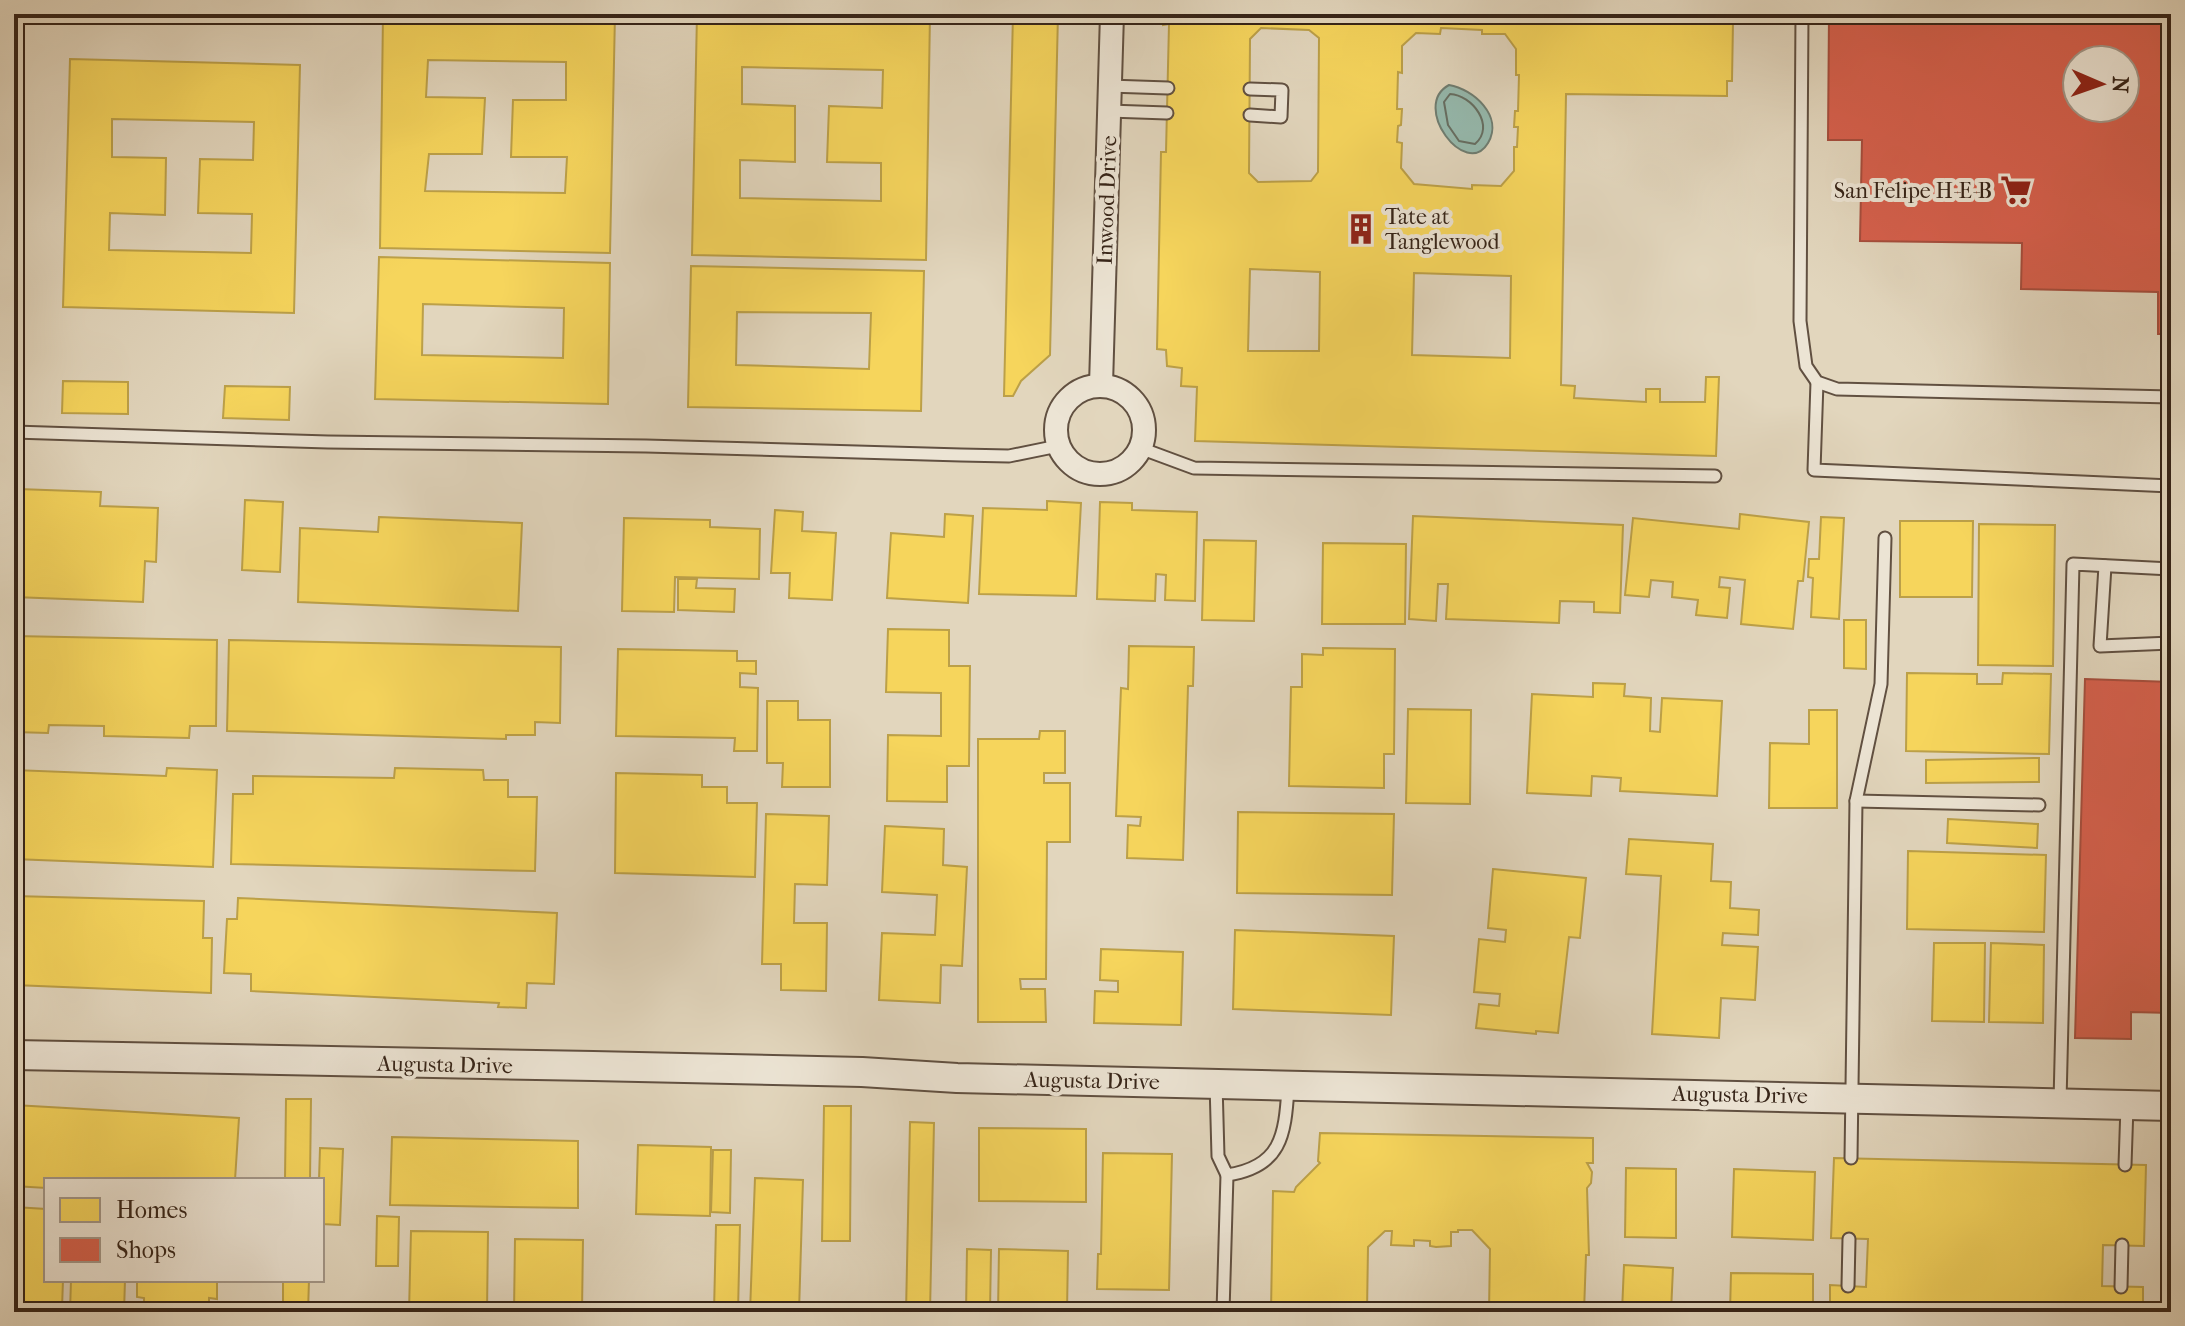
<svg xmlns="http://www.w3.org/2000/svg" width="2185" height="1326" font-family="'IM FELL French Canon',serif">
	<style>
		.water { fill: #95b9ad; stroke: #6f7d71; stroke-width: 2 }
		.homes { fill: #f6d55c; stroke: #bca048; stroke-width: 2; fill-rule: evenodd }
		.shops { fill: #d6604d; stroke: #a64e3d; stroke-width: 2; fill-rule: evenodd }
		.lines { fill: none; stroke-linecap: round; stroke-linejoin: round }
		.shore { stroke: #666e62; stroke-width: 2 }
		.service-casing { stroke: #615041; stroke-width: 15 }
		.minor-casing { stroke: #615041; stroke-width: 26 }
		.tertiary-casing { stroke: #615041; stroke-width: 32 }
		.service { stroke: #ece4d4; stroke-width: 11 }
		.minor { stroke: #ece4d4; stroke-width: 22 }
		.tertiary { stroke: #ece4d4; stroke-width: 28 }
		.labels { text-anchor: middle; stroke-width: 8; stroke-linejoin: round; paint-order: stroke }
		.poi-label { font-size: 22px; fill: #362418; stroke: #ece4d4; text-anchor: end }
		.street-label { font-size: 22px; fill: #362418; stroke: #ece4d4 }
	</style>
	<rect width="100%" height="100%" fill="#e2d6bd"/>
	<filter id="stains"><feTurbulence type="fractalNoise" baseFrequency=".0025" numOctaves="4"/><feColorMatrix values="0 0 0 0 .2 0 0 0 0 .09 0 0 0 0 .02 0 0 0 .5 -.17"/></filter>
	<radialGradient id="worn" r=".72"><stop offset=".6" stop-color="#630" stop-opacity="0"/><stop offset="1" stop-color="#630" stop-opacity=".3"/></radialGradient>
	<path class="water" d="M1449,85c24,4 55,31 39,58 -22,37 -78,-37 -39,-58z"/>
	<g class="homes">
		<path d="M383,14h232l-5,239 -230,-5zM428,60l138,2v38h-53l-2,57h56l-2,36 -140,-2 4,-37h53l3,-56 -59,-1z"/>
		<path d="M697,14h233l-4,246 -234,-5zM742,67l141,3 -1,38 -53,-2 -2,56 54,1v38l-141,-3v-38l55,2v-56l-53,-2z"/>
		<polygon points="1013,14 1058,14 1050,355 1021,381 1013,396 1004,396"/>
		<path d="M1163,14h440l4,6 6,-2 120,4 -1,59h-5v15l-161,-2 -5,291 14,1 -1,12 72,4v-13h14v13h45l1,-25h13l-3,79 -521,-15 2,-54 -16,-1 1,-18 -15,-2 -1,-16 -9,-1 4,-197h5l3,-128 -6,1zM1261,28l48,2 10,8 -1,134 -7,9 -53,1 -9,-9 1,-134zM1441,28l41,2v4h23l11,15v26h3l-1,36h-3l-1,16h4l-1,20h-3v24l-13,15 -29,-1v4l-58,-5 -13,-16 1,-25 -5,-1 1,-16 3,-1 1,-16h-5l1,-37 4,1v-27l14,-13 24,1zM1250,269l70,3 -1,79h-71zM1414,273l97,3 -1,82 -98,-3z"/>
		<path d="M70,59l230,6 -6,248 -231,-6zM112,119l142,3 -1,38 -53,-1 -2,54 54,1 -1,39 -142,-3 1,-37 55,2 1,-57 -54,-1z"/>
		<path d="M379,257l231,6 -2,141 -233,-5zM423,304l141,4 -1,50 -141,-3z"/>
		<path d="M691,266l233,5 -3,140 -233,-4zM737,312l134,1 -2,56 -133,-4z"/>
		<polygon points="63,381 128,382 128,414 62,413"/>
		<polygon points="225,386 290,387 289,420 223,418"/>
		<polygon points="18,489 101,492 100,506 158,508 156,562 145,561 143,602 14,597 14,503 17,503"/>
		<polygon points="245,500 283,502 280,572 242,570"/>
		<polygon points="1047,501 1081,503 1076,596 979,594 983,508 1047,510"/>
		<polygon points="1100,502 1132,503 1132,510 1197,512 1195,601 1165,600 1166,575 1156,574 1155,601 1097,599"/>
		<polygon points="775,510 803,512 802,531 836,533 832,600 789,598 790,573 771,573"/>
		<polygon points="945,514 973,516 968,603 887,598 891,533 944,537"/>
		<polygon points="1740,514 1809,522 1803,581 1798,581 1793,629 1741,624 1745,580 1720,577 1719,587 1730,588 1727,618 1696,615 1698,600 1672,597 1673,582 1651,580 1649,597 1625,595 1633,518 1739,529"/>
		<polygon points="1413,516 1623,525 1620,613 1594,612 1594,602 1560,601 1559,623 1446,619 1448,584 1438,584 1436,621 1409,619"/>
		<polygon points="379,517 522,523 518,611 298,602 300,528 378,532"/>
		<polygon points="1821,517 1844,518 1839,619 1811,617 1813,578 1808,577 1809,559 1819,559"/>
		<polygon points="624,518 710,520 710,527 760,529 759,579 675,577 674,612 622,611"/>
		<polygon points="1900,521 1973,521 1972,597 1900,597"/>
		<polygon points="1979,524 2055,525 2053,666 1978,665"/>
		<polygon points="1204,540 1256,541 1254,621 1202,620"/>
		<polygon points="1323,543 1406,544 1405,624 1322,624"/>
		<polygon points="678,579 697,579 696,588 735,589 734,612 678,610"/>
		<polygon points="1844,620 1866,620 1866,669 1844,668"/>
		<polygon points="888,629 949,630 949,666 970,666 969,766 947,766 947,802 887,801 888,735 941,736 941,693 886,692"/>
		<polygon points="14,636 217,640 216,726 190,726 189,738 104,736 104,726 49,725 48,733 14,732"/>
		<polygon points="229,640 561,647 560,723 535,722 535,735 506,735 506,739 227,731"/>
		<polygon points="1129,646 1194,647 1193,686 1188,686 1183,860 1127,858 1128,825 1140,826 1141,817 1116,816 1121,688 1128,689"/>
		<polygon points="1323,648 1395,649 1394,754 1384,754 1384,788 1289,786 1291,687 1302,687 1302,654 1323,655"/>
		<polygon points="618,649 737,651 737,661 756,661 756,674 740,673 740,687 758,688 757,751 734,751 735,738 616,736"/>
		<polygon points="1907,673 1977,674 1977,684 2002,684 2003,673 2051,674 2049,754 1906,751"/>
		<polygon points="1593,683 1625,684 1624,696 1651,698 1650,731 1660,732 1662,698 1722,701 1717,796 1620,791 1621,778 1592,776 1591,796 1527,793 1532,694 1593,697"/>
		<polygon points="767,701 798,701 798,720 830,720 830,787 782,787 783,763 767,763"/>
		<polygon points="1408,709 1471,710 1470,804 1406,803"/>
		<polygon points="1809,710 1837,710 1837,808 1769,808 1770,743 1809,744"/>
		<polygon points="1040,731 1065,731 1065,773 1044,773 1044,783 1070,783 1070,842 1047,842 1046,979 1020,979 1021,989 1045,989 1046,1022 978,1022 978,739 1039,739"/>
		<polygon points="2039,758 2039,782 1926,783 1926,760"/>
		<polygon points="167,768 217,770 213,867 14,859 14,770 166,776"/>
		<polygon points="395,768 483,770 484,780 508,780 508,797 537,797 535,871 231,864 233,794 253,794 253,776 394,778"/>
		<polygon points="616,773 702,775 702,787 727,787 727,803 757,803 755,877 615,873"/>
		<polygon points="1238,812 1394,814 1392,895 1237,893"/>
		<polygon points="766,814 829,816 827,885 795,884 794,923 827,923 826,991 781,990 781,964 762,964"/>
		<polygon points="1948,819 2038,824 2037,848 1947,843"/>
		<polygon points="885,826 944,829 943,865 967,867 962,966 941,965 940,1003 879,1000 882,933 935,935 937,895 882,892"/>
		<polygon points="1629,839 1713,844 1711,881 1731,882 1730,908 1759,910 1758,935 1723,933 1722,945 1758,947 1755,1000 1721,998 1719,1038 1652,1034 1661,876 1626,874"/>
		<polygon points="1908,851 2046,855 2044,932 1907,929"/>
		<polygon points="1493,869 1586,878 1580,938 1569,937 1558,1033 1536,1031 1536,1034 1476,1028 1479,1004 1499,1006 1500,994 1474,992 1479,939 1505,942 1506,930 1488,928"/>
		<polygon points="14,896 204,901 203,938 212,938 211,993 14,985"/>
		<polygon points="238,898 557,913 554,984 527,983 526,1008 498,1007 499,1003 251,991 251,974 224,973 227,919 237,919"/>
		<polygon points="1235,930 1394,936 1391,1015 1233,1009"/>
		<polygon points="1934,943 1985,943 1984,1022 1932,1021"/>
		<polygon points="1991,943 2044,945 2043,1023 1989,1022"/>
		<polygon points="1101,949 1183,952 1181,1025 1094,1023 1095,991 1118,992 1118,981 1100,980"/>
		<polygon points="286,1099 311,1099 310,1180 285,1180"/>
		<polygon points="14,1105 239,1118 235,1180 46,1180 46,1188 14,1186"/>
		<polygon points="824,1106 851,1106 850,1241 822,1241"/>
		<polygon points="910,1122 934,1123 930,1312 906,1312"/>
		<polygon points="979,1128 1086,1129 1086,1202 979,1201"/>
		<polygon points="1320,1133 1593,1138 1593,1163 1587,1163 1592,1172 1591,1183 1587,1188 1589,1255 1586,1255 1584,1312 1489,1312 1490,1249 1472,1230 1458,1230 1458,1232 1451,1232 1451,1246 1436,1247 1430,1246 1430,1241 1414,1240 1414,1246 1391,1245 1392,1231 1385,1231 1368,1247 1367,1312 1271,1312 1273,1191 1294,1192 1296,1187 1320,1163 1318,1161"/>
		<polygon points="392,1137 578,1141 578,1208 390,1205"/>
		<polygon points="638,1145 711,1147 710,1216 636,1214"/>
		<polygon points="320,1148 343,1149 340,1225 322,1224 322,1180 319,1180"/>
		<polygon points="713,1150 731,1150 730,1213 711,1212"/>
		<polygon points="1103,1153 1172,1154 1169,1290 1097,1289 1098,1254 1101,1254"/>
		<polygon points="1834,1158 2146,1165 2144,1246 2103,1245 2102,1286 2143,1287 2143,1312 1830,1312 1830,1285 1866,1287 1868,1239 1831,1238"/>
		<polygon points="1626,1168 1676,1169 1676,1238 1625,1237"/>
		<polygon points="1734,1169 1815,1172 1813,1240 1732,1237"/>
		<polygon points="755,1178 803,1180 799,1312 750,1312"/>
		<polygon points="14,1207 46,1209 46,1280 63,1280 62,1308 59,1307 59,1312 14,1312"/>
		<polygon points="377,1216 399,1217 398,1266 376,1266"/>
		<polygon points="716,1225 740,1225 738,1312 714,1312"/>
		<polygon points="411,1231 488,1232 487,1312 409,1312"/>
		<polygon points="515,1239 583,1240 582,1312 514,1312"/>
		<polygon points="967,1249 991,1250 990,1312 966,1312"/>
		<polygon points="999,1249 1068,1251 1067,1312 998,1312"/>
		<polygon points="1624,1265 1673,1268 1671,1312 1622,1312"/>
		<polygon points="1731,1273 1813,1274 1813,1312 1730,1312"/>
		<polygon points="71,1280 125,1280 124,1312 70,1312"/>
		<polygon points="137,1280 217,1280 217,1299 209,1298 209,1312 144,1312 144,1298 137,1297"/>
		<polygon points="283,1280 309,1280 308,1312 283,1312"/>
	</g>
	<g class="shops">
		<path d="M1829,14h342v320h-13v-42l-137,-3 1,-46 -162,-2 2,-101h-34zM2077,60h48v48h-48z"/>
		<polygon points="2085,679 2171,682 2171,1013 2131,1012 2131,1039 2075,1038"/>
		<polygon points="2166,1153 2171,1153 2171,1312 2163,1312"/>
	</g>
	<g class="lines">
		<path class="shore" d="M1450,94c22,1 46,32 25,50l-16,-3 -11,-16 -4,-23z"/>
		<defs>
			<g id="service">
				<polyline points="1802,14 1800,321 1806,366 1817,382 1837,389 2171,397"/>
				<polyline points="1109,86 1168,88"/>
				<polyline points="1250,89 1282,90 1281,117 1250,115"/>
				<polyline points="1109,111 1167,113"/>
				<polyline points="1817,382 1814,470 2171,486"/>
				<polyline points="14,432 328,442 646,446 961,455 1009,456 1058,446"/>
				<polyline points="1140,448 1194,468 1715,476"/>
				<polyline points="2105,566 2100,646 2171,643"/>
				<polyline points="1856,801 2039,805"/>
				<path d="M1216,1083l2,73 9,19c54,-8 58,-39 61,-87"/>
				<polyline points="2060,1102 2073,564 2171,569"/>
				<polyline points="1851,1158 1856,801 1881,684 1885,538"/>
				<polyline points="2125,1165 2127,1106"/>
				<polyline points="1848,1286 1849,1239"/>
				<polyline points="2121,1287 2122,1245"/>
				<polyline points="1223,1312 1227,1175"/>
			</g>
			<g id="minor">
				<polyline points="1101,385 1112,14"/>
				<circle cx="1100" cy="430" r="44"/>
			</g>
			<polyline id="tertiary" points="14,1055 593,1066 862,1072 957,1078 2171,1106"/>
		</defs>
		<use href="#service" class="service-casing"/>
		<use href="#minor" class="minor-casing"/>
		<use href="#tertiary" class="tertiary-casing"/>
		<use href="#service" class="service"/>
		<use href="#minor" class="minor"/>
		<use href="#tertiary" class="tertiary"/>
	</g>
	<defs>
		<symbol id="supermarket-bare" viewBox="-9 -9 18 18"><path d="M-6-5.5h2.5l.6 2H6L4.5 2H-2.5L-4.4-4H-6ZM-1.5 3.2a1.3 1.3 0 1 0 .1 0ZM3 3.2a1.3 1.3 0 1 0 .1 0Z" fill="#8f2418" stroke="#ece4d4" stroke-width="2.5" paint-order="stroke"/></symbol>
		<symbol id="building-bare" viewBox="-9 -9 18 18"><path d="M-4-6H4V6H1V3H-1V6H-4ZM-2.5-4.3h1.7v1.8h-1.7ZM.8-4.3h1.7v1.8H.8ZM-2.5-1h1.7V.8h-1.7ZM.8-1h1.7V.8H.8Z" fill="#8f2418" stroke="#ece4d4" stroke-width="2.5" paint-order="stroke"/></symbol>
	</defs>
	<g fill-rule="evenodd">
		<use href="#supermarket-bare" x="1994" y="168" width="44" height="44"/>
		<use href="#building-bare" x="1339" y="207" width="44" height="44"/>
	</g>
	<g class="labels">
		<g class="poi-label">
			<text x="1992" y="198">San Felipe H-E-B</text>
			<text x="1385" y="224" text-anchor="start">Tate at<tspan x="1385" dy="25">Tanglewood</tspan></text>
		</g>
		<g class="street-label">
			<text transform="translate(1106 200) rotate(-88)" y="8">Inwood Drive</text>
			<text transform="translate(445 1064) rotate(1)" y="8">Augusta Drive</text>
			<text transform="translate(1092 1080) rotate(1)" y="8">Augusta Drive</text>
			<text transform="translate(1740 1094) rotate(1)" y="8">Augusta Drive</text>
		</g>
	</g>
	<rect width="2185" height="1326" fill="none" stroke="#e2d6bd" stroke-width="48"/>
	<rect x="16" y="16" width="2153" height="1294" fill="none" stroke="#362418" stroke-width="4"/>
	<rect x="24" y="24" width="2137" height="1278" fill="none" stroke="#362418" stroke-width="2"/>
	<rect x="44" y="1178" width="280" height="104" fill="#ece4d4" stroke="#a39789" stroke-width="2"/>
	<rect x="60" y="1198" width="40" height="24" fill="#f6d55c" stroke="#a39789" stroke-width="2"/>
	<text x="116" y="1218" font-size="24" fill="#362418">Homes</text>
	<rect x="60" y="1238" width="40" height="24" fill="#d6604d" stroke="#a39789" stroke-width="2"/>
	<text x="116" y="1258" font-size="24" fill="#362418">Shops</text>
	<g transform="translate(2101 84) rotate(92)"><circle r="38" fill="#ece4d4" stroke="#a39789" stroke-width="2"/>
	<path d="M0-6L14 30L0 20L-14 30Z" fill="#8f2418"/>
	<text y="-12" font-size="22" font-weight="bold" text-anchor="middle" fill="#362418">N</text>
	</g>
	<rect width="100%" height="100%" filter="url(#stains)"/>
	<rect width="100%" height="100%" fill="url(#worn)"/>
</svg>
